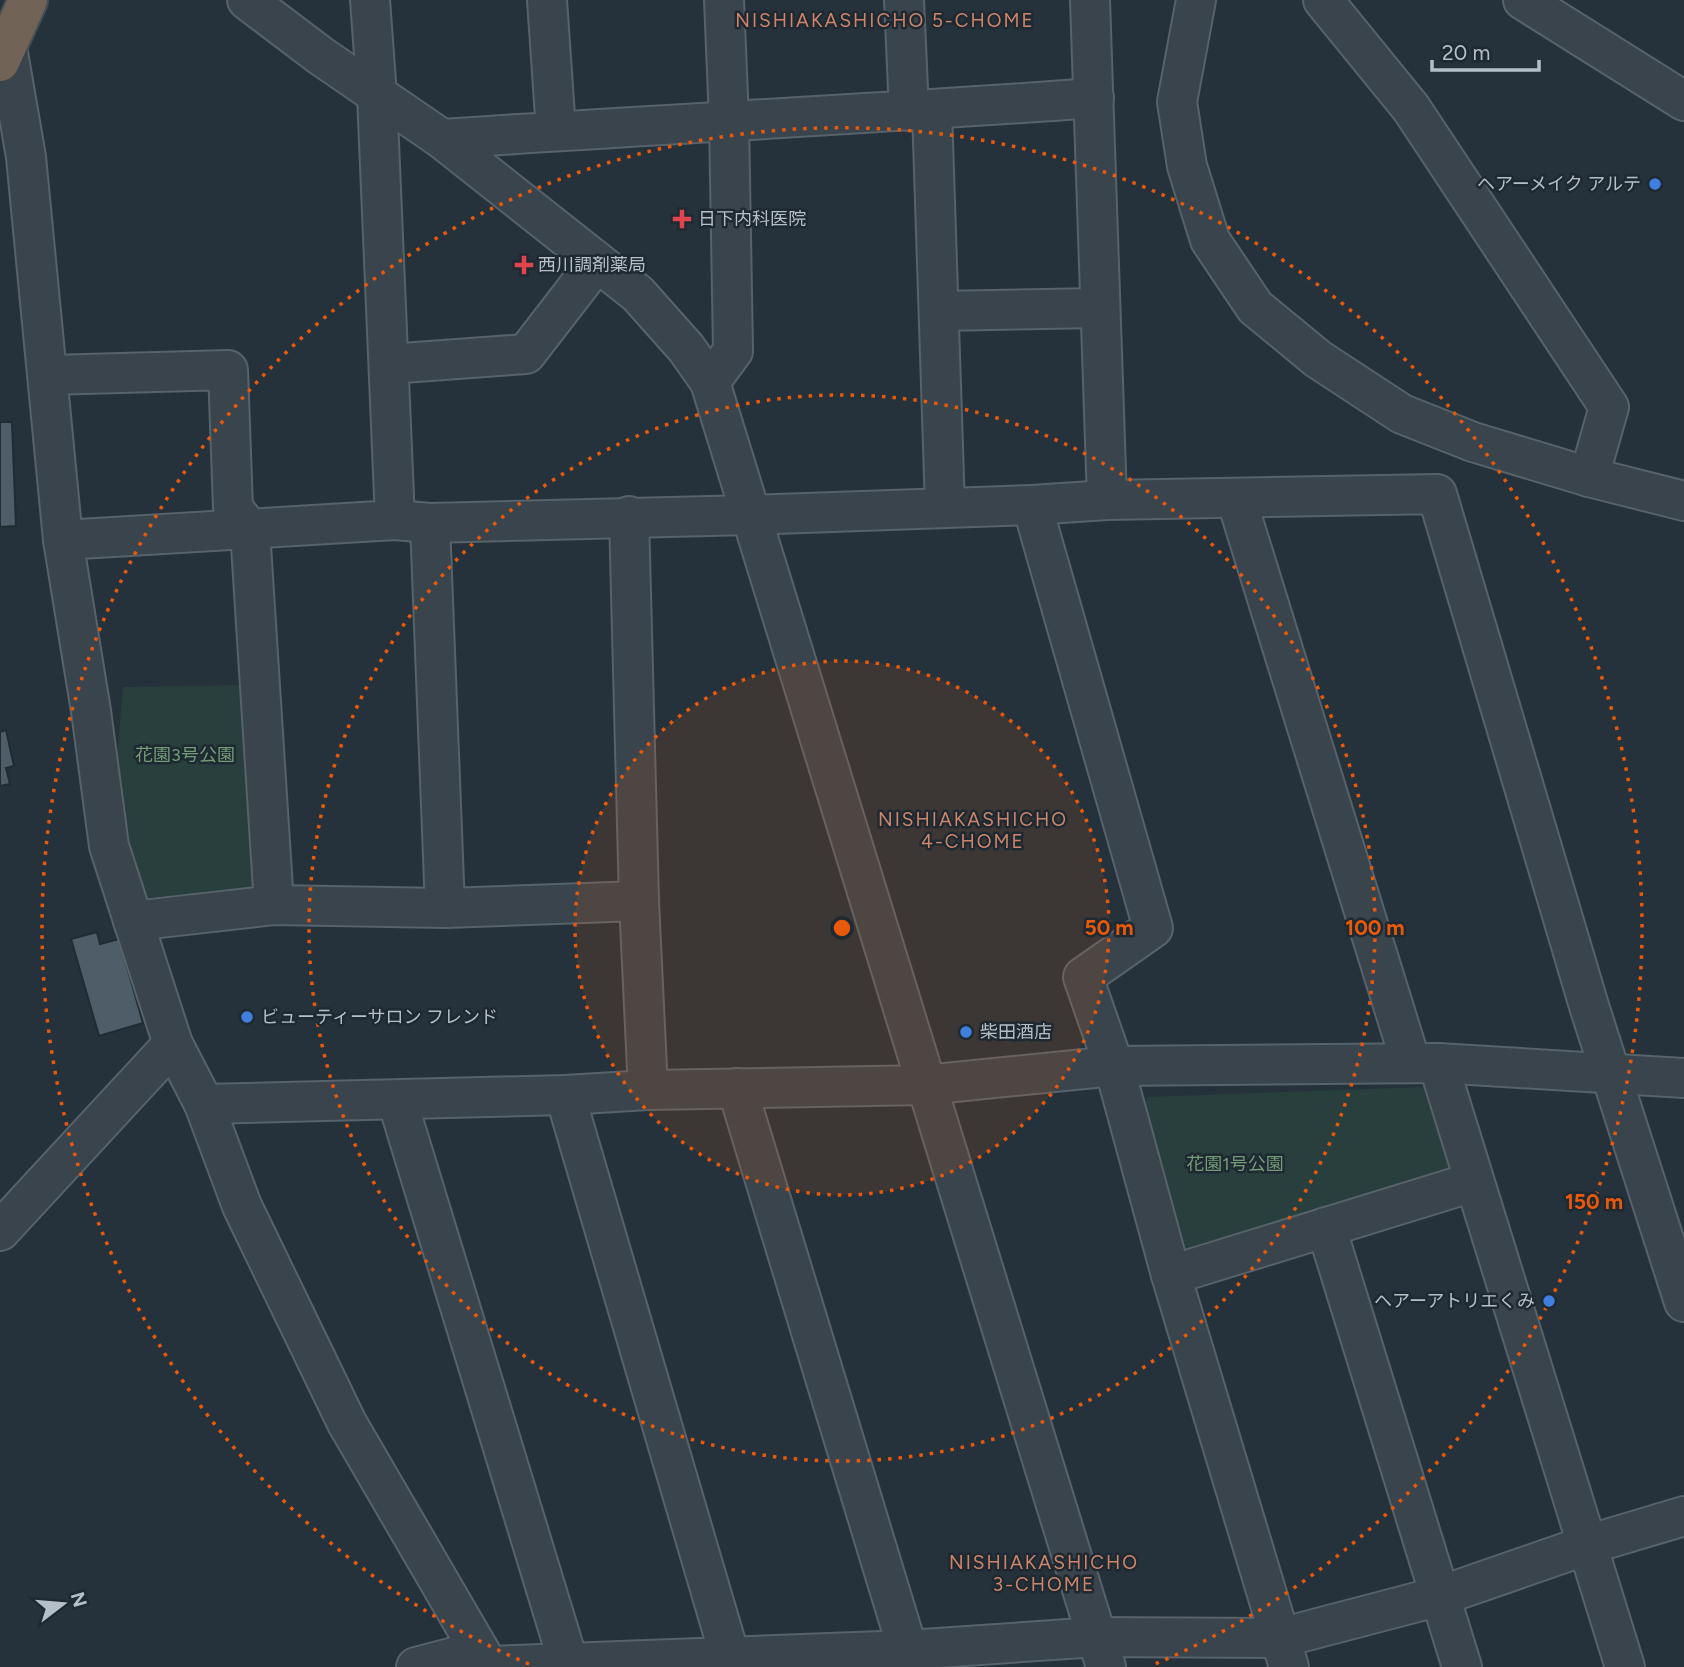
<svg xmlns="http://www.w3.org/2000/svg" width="1684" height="1667" font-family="Figtree,'Noto Sans JP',sans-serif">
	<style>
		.green { fill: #283f3d }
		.building { fill: #4e5d67; stroke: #202b33; stroke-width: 2 }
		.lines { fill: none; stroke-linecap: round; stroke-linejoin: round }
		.minor-casing { stroke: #57626a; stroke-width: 42 }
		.highway-casing { stroke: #444f57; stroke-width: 42 }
		.minor { stroke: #39444c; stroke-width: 38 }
		.highway { stroke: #716356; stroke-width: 38 }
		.ring { fill: none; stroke: #e8590c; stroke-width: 3.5; stroke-dasharray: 3.5 7 }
		.shop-dot { fill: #3f7fe0; stroke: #1e2931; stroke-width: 2.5 }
		.health-dot { fill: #e0444e; stroke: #1e2931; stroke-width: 2.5 }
		.labels { text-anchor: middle; stroke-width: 5; stroke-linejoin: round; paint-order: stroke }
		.poi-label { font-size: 18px; fill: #b5bfc7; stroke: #1e2931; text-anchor: start }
		.park-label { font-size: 18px; fill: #749c77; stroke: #1e2931 }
		.neighbourhood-label { font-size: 19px; letter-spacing: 2px; fill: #ce8569; stroke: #1e2931 }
		.centre { fill: #e8590c; stroke: #1e2931; stroke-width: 3.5 }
		.ring-label { font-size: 21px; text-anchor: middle; font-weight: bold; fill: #e8590c; stroke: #1e2931; stroke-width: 5; stroke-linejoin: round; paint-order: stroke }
	</style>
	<rect width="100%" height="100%" fill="#25323c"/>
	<g class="green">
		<polygon points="249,685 259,886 139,899 117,759 123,687"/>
		<polygon points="1425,1087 1457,1174 1180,1254 1143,1118 1147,1097"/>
	</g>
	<g class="building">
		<polygon points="0,422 12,422 16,526 0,527"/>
		<polygon points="6,730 14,766 6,768 10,784 0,786 0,732"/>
		<polygon points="97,932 100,944 119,939 143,1023 99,1036 71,939"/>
	</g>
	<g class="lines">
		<defs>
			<g id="minor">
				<polyline points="247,0 321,56 442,139 638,294 686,348 710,382 1106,1667"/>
				<polyline points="370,0 377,95 395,520"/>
				<polyline points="547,0 556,131"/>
				<polyline points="904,0 909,111"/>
				<polyline points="1090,0 1107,500"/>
				<polyline points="1196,0 1177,102 1187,166 1210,240 1255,307 1318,359 1402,414 1473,442 1589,477 1684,501"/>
				<polyline points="1323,0 1411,108 1609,407 1589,477"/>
				<polyline points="1523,0 1684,101"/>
				<polyline points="7,47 26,157 63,540 91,711 109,846 173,1044 204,1104 242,1206 347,1423 489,1667"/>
				<polyline points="932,110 945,508"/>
				<path d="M442,139c217,-15 435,-25 652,-41"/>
				<polyline points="939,311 1100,308"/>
				<polyline points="389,364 526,354 597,262"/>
				<polyline points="49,375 228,370 233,508 250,530 274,905"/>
				<polyline points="710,382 733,351 729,120 724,0"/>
				<polyline points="1236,498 1411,1063"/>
				<polyline points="1032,505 1153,928 1083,977 1114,1066 1171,1275 1289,1667"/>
				<polyline points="629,516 639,901 648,1090"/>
				<polyline points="430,523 445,908"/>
				<polyline points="63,540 395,520 430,523 750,515 1032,505 1107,500 1437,494 1589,1006 1684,1302"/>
				<polyline points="133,921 274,905 445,908 639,901"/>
				<polyline points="1438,1063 1625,1667"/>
				<polyline points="737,1088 913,1667"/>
				<polyline points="565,1095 733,1667"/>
				<polyline points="397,1100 568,1661"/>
				<polyline points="204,1104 565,1095 648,1090 925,1085 1114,1066 1438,1063 1684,1078"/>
				<polyline points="1326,1227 1462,1667"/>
				<polyline points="0,1231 173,1044"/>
				<polyline points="1171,1275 1473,1182"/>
				<polyline points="416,1667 458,1656 488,1666 908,1650 1097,1637 1280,1638 1440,1596 1587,1545 1684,1516"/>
			</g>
			<polyline id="highway" points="0,62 28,0"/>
		</defs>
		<use href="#minor" class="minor-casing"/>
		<use href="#highway" class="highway-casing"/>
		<use href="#minor" class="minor"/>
		<use href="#highway" class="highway"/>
	</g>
	<circle cx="842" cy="928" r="267" fill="#e8590c" fill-opacity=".12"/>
	<g class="ring">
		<circle cx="842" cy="928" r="267"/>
		<circle cx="842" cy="928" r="533"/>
		<path d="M529 1664A800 800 0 1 1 1155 1664"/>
	</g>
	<g class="shop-dot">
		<circle cx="1655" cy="184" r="7"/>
		<circle cx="247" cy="1017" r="7"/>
		<circle cx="966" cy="1032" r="7"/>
		<circle cx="1549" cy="1301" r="7"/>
	</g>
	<g class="health-dot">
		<path d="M678.5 208.5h7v7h7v7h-7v7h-7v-7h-7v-7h7z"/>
		<path d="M520.5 254.5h7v7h7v7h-7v7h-7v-7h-7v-7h7z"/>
	</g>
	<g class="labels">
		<g class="poi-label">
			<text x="1641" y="190" text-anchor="end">ヘアーメイク アルテ</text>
			<text x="698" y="225">日下内科医院</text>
			<text x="538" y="271">西川調剤薬局</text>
			<text x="261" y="1023">ビューティーサロン フレンド</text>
			<text x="980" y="1038">柴田酒店</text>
			<text x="1535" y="1307" text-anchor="end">ヘアーアトリエくみ</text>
		</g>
		<g class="park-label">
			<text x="185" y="761">花園3号公園</text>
			<text x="1235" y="1170">花園1号公園</text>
		</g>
		<g class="neighbourhood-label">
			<text x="885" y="27">NISHIAKASHICHO 5-CHOME</text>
			<text x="973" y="826">NISHIAKASHICHO<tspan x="973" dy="22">4-CHOME</tspan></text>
			<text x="1044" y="1569">NISHIAKASHICHO<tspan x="1044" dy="22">3-CHOME</tspan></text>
		</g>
	</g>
	<circle cx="842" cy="928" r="10" class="centre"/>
	<g class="ring-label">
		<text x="1109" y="935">50 m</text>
		<text x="1375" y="935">100 m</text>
		<text x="1594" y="1209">150 m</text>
	</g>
	<g transform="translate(63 1604) rotate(74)" stroke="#1e2931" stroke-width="5" paint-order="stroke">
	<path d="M0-5L12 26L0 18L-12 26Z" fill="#b5bfc7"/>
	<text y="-10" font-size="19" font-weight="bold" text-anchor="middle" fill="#b5bfc7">N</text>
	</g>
	<path d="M1432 60v10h107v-10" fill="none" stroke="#b5bfc7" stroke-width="3.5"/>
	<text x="1442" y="60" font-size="21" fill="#b5bfc7" stroke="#1e2931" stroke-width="5" paint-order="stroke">20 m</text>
</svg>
